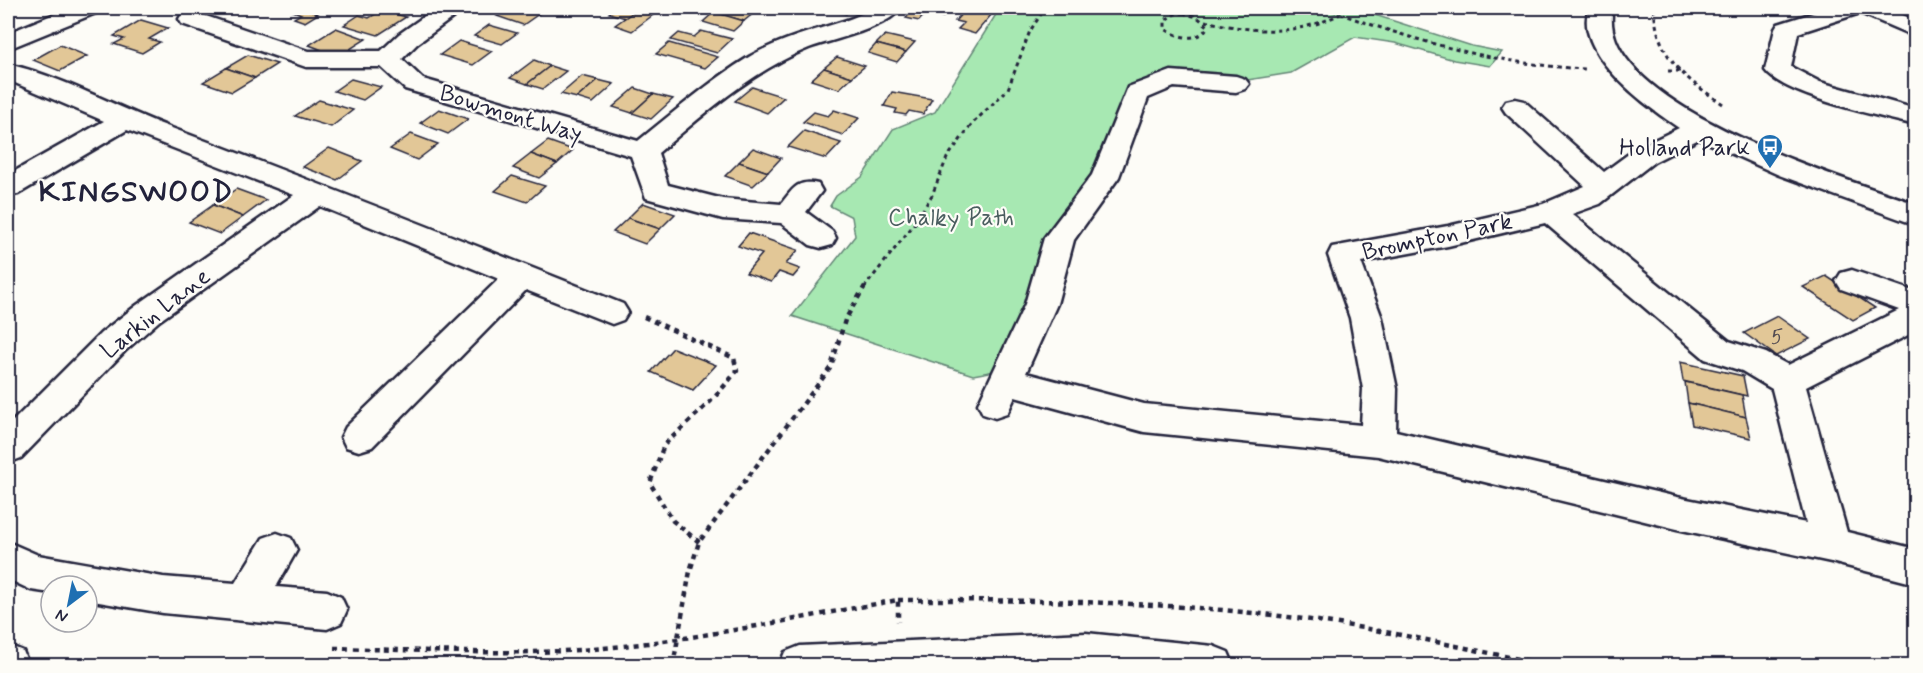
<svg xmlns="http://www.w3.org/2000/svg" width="1923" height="673" font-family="Mynerve,sans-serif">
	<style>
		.green { fill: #a7e8b2; stroke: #648576; stroke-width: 1.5 }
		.building { fill: #e2c797; stroke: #22223b; stroke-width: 1.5 }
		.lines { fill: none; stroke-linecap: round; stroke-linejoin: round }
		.minor-casing { stroke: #22223b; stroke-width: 5 }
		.path-far1 { stroke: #22223b; stroke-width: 3; stroke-dasharray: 4 4; stroke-linecap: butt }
		.path { stroke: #22223b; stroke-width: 4.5; stroke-dasharray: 5 5; stroke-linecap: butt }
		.minor { fill: #fdfcf7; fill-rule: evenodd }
		.labels { text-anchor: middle; stroke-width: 4.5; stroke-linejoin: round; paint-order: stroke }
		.number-label { font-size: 21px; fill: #524b52 }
		.street-label { font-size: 24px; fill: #22223b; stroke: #fdfcf7 }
		.poi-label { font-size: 24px; fill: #22223b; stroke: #fdfcf7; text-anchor: end }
		.park-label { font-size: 24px; fill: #4a5d5f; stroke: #fdfcf7 }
		.district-label { font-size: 30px; font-weight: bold; letter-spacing: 1.5px; fill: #22223b; stroke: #fdfcf7 }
	</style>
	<rect width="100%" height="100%" fill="#fdfcf7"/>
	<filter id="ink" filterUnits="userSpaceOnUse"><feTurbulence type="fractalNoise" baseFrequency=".0167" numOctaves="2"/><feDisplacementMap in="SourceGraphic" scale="12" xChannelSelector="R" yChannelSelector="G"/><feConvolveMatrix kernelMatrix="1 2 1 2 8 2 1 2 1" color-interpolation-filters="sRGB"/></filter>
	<g filter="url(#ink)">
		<polygon class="green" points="1000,8 1353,8 1472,46 1502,52 1490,66 1454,60 1395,43 1355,37 1291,73 1241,81 1132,91 1096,174 1027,304 995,371 973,375 792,316 855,236 852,217 830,206 836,196 862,177 893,129 935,112"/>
		<g class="building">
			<polygon points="291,8 313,8 308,10 318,14 305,22 294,18 301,14 288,9"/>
			<polygon points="510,8 523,8 540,13 523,25 497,16"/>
			<polygon points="616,8 639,8 625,18 609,13"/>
			<polygon points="639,8 661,9 632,31 615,25"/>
			<polygon points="720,8 760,8 744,21 714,12"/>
			<polygon points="830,8 853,8 846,14 828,10"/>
			<polygon points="915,8 951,8 943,17 926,13 919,21 906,18"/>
			<polygon points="967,8 997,8 975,34 958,29 964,23 955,21"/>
			<polygon points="382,10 406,17 378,35 344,25 359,15 369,18"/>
			<polygon points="714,12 744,21 733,31 703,22"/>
			<polygon points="141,20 168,28 149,39 160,42 142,53 114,44 124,39 114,36"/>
			<polygon points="489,25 517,33 502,44 474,36"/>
			<polygon points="336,28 366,39 339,56 309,45"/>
			<polygon points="701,31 732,39 717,53 671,40 679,33 694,37"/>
			<polygon points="885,35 915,42 906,52 876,44"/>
			<polygon points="459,41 492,51 473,65 440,55"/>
			<polygon points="669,43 718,57 705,68 656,54"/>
			<polygon points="876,44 906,52 897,62 868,53"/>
			<polygon points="60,45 87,56 60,71 33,60"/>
			<polygon points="248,55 277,64 255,78 226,68"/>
			<polygon points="837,57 865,66 852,77 824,68"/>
			<polygon points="534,60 550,66 527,84 510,78"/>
			<polygon points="550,66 566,71 543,89 527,84"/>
			<polygon points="226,68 255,78 232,92 203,82"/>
			<polygon points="824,68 852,77 839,89 811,80"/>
			<polygon points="582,76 598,80 577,98 561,94"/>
			<polygon points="351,79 381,87 363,100 334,91"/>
			<polygon points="598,80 614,84 593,103 577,98"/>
			<polygon points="752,87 784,97 767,113 735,101"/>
			<polygon points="635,88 653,94 632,113 613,107"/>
			<polygon points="892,92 932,99 923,114 909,111 906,115 895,113 897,109 884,106"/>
			<polygon points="653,94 673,99 651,119 632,113"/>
			<polygon points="319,100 353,110 331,127 295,116"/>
			<polygon points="439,109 468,119 448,134 420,123"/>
			<polygon points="834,110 859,118 843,135 803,122 814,112 828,116"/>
			<polygon points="804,131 841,143 826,159 788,147"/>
			<polygon points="411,134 438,144 417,160 390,149"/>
			<polygon points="548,141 573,150 557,164 531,154"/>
			<polygon points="329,148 362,161 337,180 303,167"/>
			<polygon points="753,148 781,158 768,172 739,162"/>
			<polygon points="531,154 557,164 539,178 513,168"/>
			<polygon points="739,162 768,172 753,186 725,176"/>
			<polygon points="512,176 545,186 527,202 495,191"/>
			<polygon points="236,189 266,200 243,217 213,205"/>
			<polygon points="643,203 675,214 660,229 628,218"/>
			<polygon points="213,205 243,217 220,234 189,222"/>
			<polygon points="628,218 660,229 645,244 613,232"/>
			<polygon points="749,233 798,250 786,264 800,269 793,277 779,272 771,282 746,273 762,254 738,246"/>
			<polygon points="1826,276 1875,308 1853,320 1803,287"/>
			<polygon points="1777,316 1810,339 1776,356 1744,333"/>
			<polygon points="673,348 716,365 693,390 651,372"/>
			<polygon points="1680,362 1743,376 1747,396 1683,381"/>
			<polygon points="1685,382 1742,395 1746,417 1688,403"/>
			<polygon points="1688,403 1746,417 1751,438 1692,425"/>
		</g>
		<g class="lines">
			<defs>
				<g id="minor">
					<polygon points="69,8 100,8 96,13 8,49 8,33"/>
					<path d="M436,8h27l-4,5 -42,31 -15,15 21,20 215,62c36,-29 72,-60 111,-84 29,-17 63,-26 95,-36 26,-8 26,-17 57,-13 -15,21 -68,31 -92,40 -57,23 -105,66 -151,105l10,32 55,14 58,5c12,-15 16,-25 37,-20l4,7 -16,21 26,19 4,7 -4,7 -11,3 -11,-3 -29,-22 -58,-4 -77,-21 -15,-42 -226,-67 -24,-22h-75l-124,-43 -3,-5 3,-5 9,-2 9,2 108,37h73l18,-17z"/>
					<path d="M1589,8h24c-21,97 235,171 303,196v21l-137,-50 -80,-36 -45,23 -54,42 -28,10 157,127 37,12 22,12 111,-55 -58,-21 -5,-8 5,-8 11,-3 64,22v39l-110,56 41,145 69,17v35l-85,-22 -154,-33 -299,-73 -234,-24 -129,-35 -8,17 -12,4 -12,-4 -5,-10 47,-100 19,-66 48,-63 36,-88 43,-16 65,5 9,3 4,5 -4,5 -9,3 -62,-5 -26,11 -29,79 -45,63 -17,64 -31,69 118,31 217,21 2,-36 -13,-71 -22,-63 4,-8 116,-21 95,-22 42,-18 -79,-73 -4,-6 4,-6 9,-2 9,2 80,71 30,-22 45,-22c-32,-21 -106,-75 -90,-120zM1545,223l160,136 37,12 30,18 34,134 -129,-26 -281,-66 1,-42 -15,-71 -21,-56 87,-16z"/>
					<path d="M1829,8h58l29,13v16l-56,-24 -62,20 -7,34 29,15 96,27v16c-33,-8 -133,-29 -151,-55l10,-41 3,-5z"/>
					<path d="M8,64c55,13 108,43 161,63 152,57 303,117 454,177l5,8 -5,8 -11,4 -86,-34 -154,157 -13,4 -13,-4 -5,-10 5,-10 153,-148 -179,-73 -161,115 -34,30 -104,107 -13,5v-37l93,-93 36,-28 157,-110 -167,-65 -109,64 -10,2v-21l96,-54 -96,-41z"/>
					<polygon points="277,533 291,538 297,550 276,587 327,591 341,597 347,610 341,623 327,629 163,613 87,600 87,586 51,586 51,593 31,590 8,579 8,542 38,555 163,577 235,583 263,538"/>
					<polygon points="1086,633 1213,646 1228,652 1234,666 779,666 785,652 800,646"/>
					<polygon points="8,645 23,651 29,666 8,666"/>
				</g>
			</defs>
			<use href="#minor" class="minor-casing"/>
			<g class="path-far1">
				<polyline points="1180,8 1183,13"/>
				<path d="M1325,8c85,32 169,56 260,61"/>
				<path d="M1654,8c3,50 30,70 69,96"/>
				<path d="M1183,13l14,4 11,9c-9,17 -29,12 -43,3v-9l10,-6z"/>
				<path d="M1205,21c48,11 90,16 135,-7"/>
				<polyline points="1668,71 1680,71"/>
				<polyline points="864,288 915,223 932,195 947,158 971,125 1008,89 1030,31 1045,8"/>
			</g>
			<g class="path">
				<polyline points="644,317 734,358 737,371 714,398 664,445 650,483 673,521 699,542"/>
				<path d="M898,600c142,0 286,1 427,22 76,11 152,29 228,44"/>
				<path d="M334,648c86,2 174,8 259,1 103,-9 204,-31 305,-49v22"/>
				<polyline points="673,666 690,571 699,542 831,367 845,320 865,286"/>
			</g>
			<use href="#minor" class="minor"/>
		</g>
	</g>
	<defs>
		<symbol id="bus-pin" viewBox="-11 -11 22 30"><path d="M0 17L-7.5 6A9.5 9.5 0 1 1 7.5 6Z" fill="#1f6fb2" stroke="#fdfcf7"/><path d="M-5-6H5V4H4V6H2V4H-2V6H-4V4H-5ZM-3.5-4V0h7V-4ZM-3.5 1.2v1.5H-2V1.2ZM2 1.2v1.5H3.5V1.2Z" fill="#fff"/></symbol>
	</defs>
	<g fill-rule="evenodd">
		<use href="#bus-pin" x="1755" y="132" width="30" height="40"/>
	</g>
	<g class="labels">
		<g class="number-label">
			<text x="1777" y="343">5</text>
		</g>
		<g class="street-label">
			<text transform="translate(511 113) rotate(17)" y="8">Bowmont Way</text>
			<text transform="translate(1437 236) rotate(-12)" y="8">Brompton Park</text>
			<text transform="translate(155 313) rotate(-38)" y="8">Larkin Lane</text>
		</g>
		<g class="poi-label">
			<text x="1750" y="155">Holland Park</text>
		</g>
		<g class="park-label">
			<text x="951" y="225">Chalky Path</text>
		</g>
		<g class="district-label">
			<text x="136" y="201">KINGSWOOD</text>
		</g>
	</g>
	<rect width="1923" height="673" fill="none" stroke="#fdfcf7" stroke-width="30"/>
	<rect x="15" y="15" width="1893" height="643" fill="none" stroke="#22223b" stroke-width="2" filter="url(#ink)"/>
	<g transform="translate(69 604) rotate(212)"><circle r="28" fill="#fdfcf7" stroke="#a5a5ac" stroke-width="1.5"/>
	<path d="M0-4.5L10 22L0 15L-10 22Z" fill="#1f6fb2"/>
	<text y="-9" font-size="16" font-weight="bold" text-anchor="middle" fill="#22223b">N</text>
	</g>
</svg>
